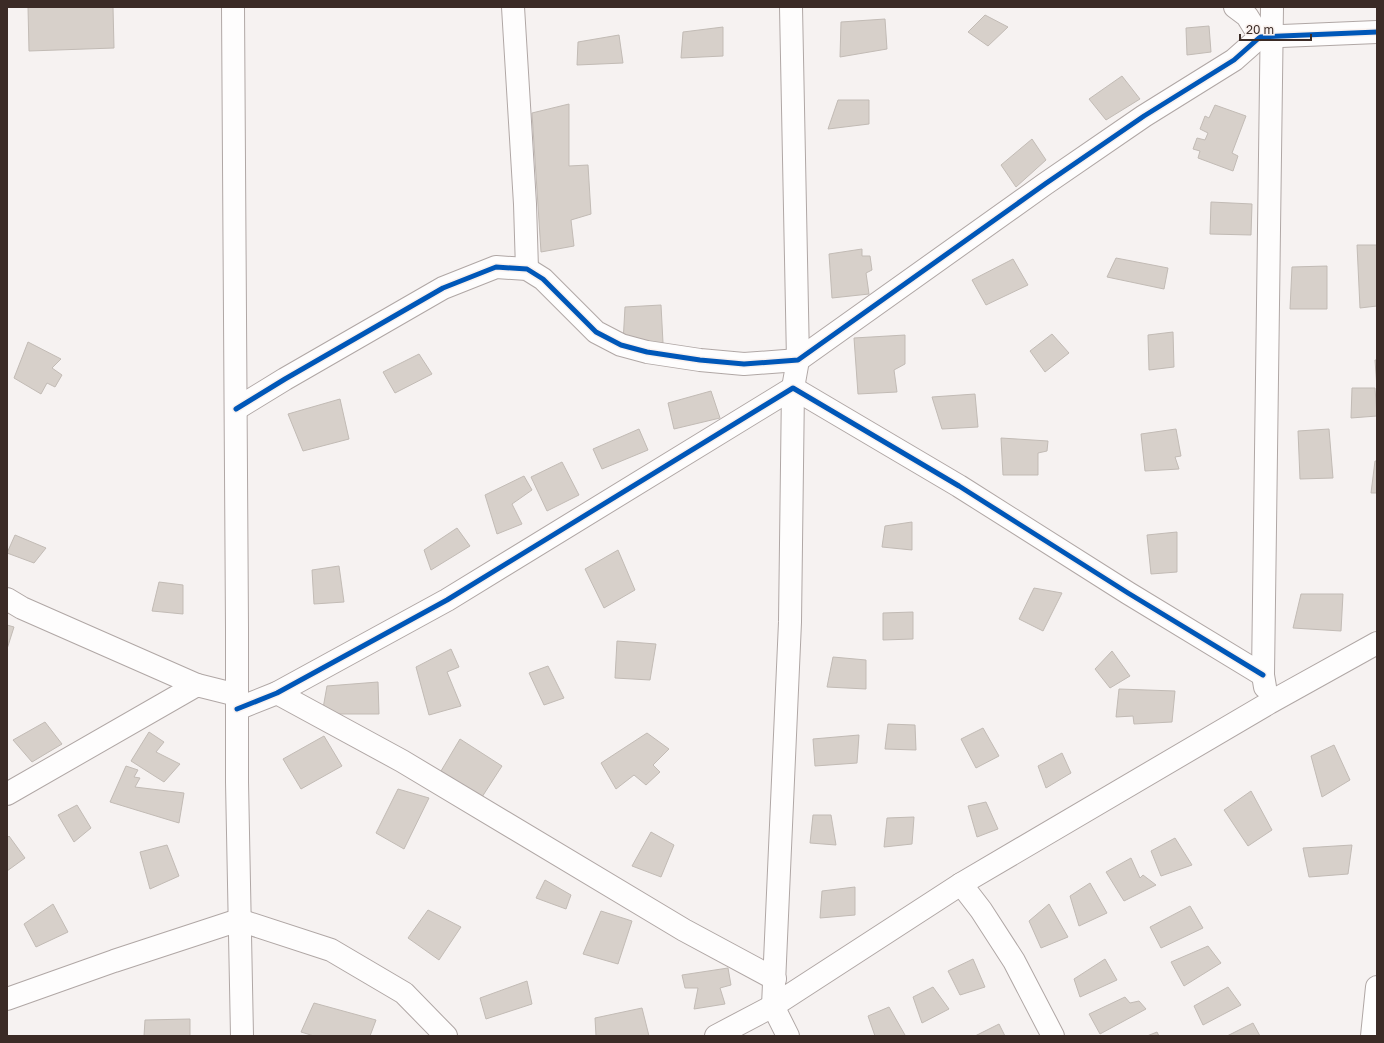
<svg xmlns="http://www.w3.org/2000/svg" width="1384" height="1043" font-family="'Golos Text',sans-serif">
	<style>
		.building { fill: #d7d0ca; stroke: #c2bbb5 }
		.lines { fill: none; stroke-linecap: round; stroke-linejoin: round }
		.street-casing { stroke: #b0a7a5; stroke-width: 24 }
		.street { stroke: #fefdfd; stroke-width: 22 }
		.cycleway-casing { stroke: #f9f1ee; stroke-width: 8 }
		.cycleway { stroke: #0057b8; stroke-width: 5 }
	</style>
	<rect width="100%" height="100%" fill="#f6f2f1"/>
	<g class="building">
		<polygon points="28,7 113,7 114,48 29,51"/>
		<polygon points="985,15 1008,27 988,46 968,32"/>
		<polygon points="885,19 887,49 840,57 841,22"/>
		<polygon points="1209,26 1211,52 1187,55 1186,28"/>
		<polygon points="723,27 723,56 681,58 683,32"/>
		<polygon points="619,35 623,63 577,65 578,42"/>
		<polygon points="1122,76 1140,99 1106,120 1089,99"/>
		<polygon points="838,100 869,100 869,124 828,129"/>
		<polygon points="569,104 569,166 588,165 591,214 571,220 574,246 541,252 532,113"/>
		<polygon points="1215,105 1246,116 1232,153 1238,156 1233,171 1198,158 1200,151 1193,149 1197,138 1205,140 1208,133 1200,129 1205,116 1209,118"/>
		<polygon points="1032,139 1046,160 1016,187 1001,165"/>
		<polygon points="1211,202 1252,204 1251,235 1210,234"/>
		<polygon points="1357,245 1377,245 1377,306 1360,308"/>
		<polygon points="862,249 862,256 870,256 872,270 866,273 869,294 832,298 829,254"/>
		<polygon points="1116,258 1168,268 1164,289 1107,277"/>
		<polygon points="1013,259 1028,285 986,305 972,280"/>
		<polygon points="1327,266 1327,309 1290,309 1292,267"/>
		<polygon points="661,305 663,343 623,343 625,307"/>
		<polygon points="1173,332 1174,367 1149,370 1148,335"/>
		<polygon points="1052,334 1069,353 1045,372 1030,351"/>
		<polygon points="905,335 905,364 894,370 897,392 858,394 854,338"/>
		<polygon points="28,342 61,359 52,368 62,375 55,387 47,383 41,394 14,378"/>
		<polygon points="419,354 432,374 395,393 383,372"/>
		<polygon points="1375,360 1377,360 1377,388"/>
		<polygon points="1352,388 1375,388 1377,416 1351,418"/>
		<polygon points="711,391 720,418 674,429 668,403"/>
		<polygon points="975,394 978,427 942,429 932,397"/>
		<polygon points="340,399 349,439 303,451 288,414"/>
		<polygon points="639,429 648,450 602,469 593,449"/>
		<polygon points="1176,429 1181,456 1175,457 1179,469 1145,471 1141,434"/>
		<polygon points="1329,429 1333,478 1300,479 1298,431"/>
		<polygon points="1001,438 1048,441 1047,451 1038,453 1038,475 1003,475"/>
		<polygon points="1375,461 1377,461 1377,493 1371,493"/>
		<polygon points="562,462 579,495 547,511 531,477"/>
		<polygon points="524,476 532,490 512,504 522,524 497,534 485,495"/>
		<polygon points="912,522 912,550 882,547 885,526"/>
		<polygon points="457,528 470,546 431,570 424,550"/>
		<polygon points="1177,532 1177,572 1151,574 1147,535"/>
		<polygon points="15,535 46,548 34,563 7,553"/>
		<polygon points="618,550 635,590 604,608 585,569"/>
		<polygon points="339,566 344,602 314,604 312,570"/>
		<polygon points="159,582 183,585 183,614 152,611"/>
		<polygon points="1034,588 1062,593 1043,631 1019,619"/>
		<polygon points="1301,594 1343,594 1341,631 1293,628"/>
		<polygon points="913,612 913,639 883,640 883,613"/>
		<polygon points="7,625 14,627 7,649"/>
		<polygon points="617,641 656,644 650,680 615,678"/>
		<polygon points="451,649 459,667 447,672 461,706 429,715 416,667"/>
		<polygon points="1112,651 1130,676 1110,688 1095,669"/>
		<polygon points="833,657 866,660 866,689 827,687"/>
		<polygon points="548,666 564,698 544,705 529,673"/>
		<polygon points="378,682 379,714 322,714 327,686"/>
		<polygon points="1119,689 1175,691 1172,722 1134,724 1133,716 1116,717"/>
		<polygon points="45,722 62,744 32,762 13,740"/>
		<polygon points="888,724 915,725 916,750 885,749"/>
		<polygon points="983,728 999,756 976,768 961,739"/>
		<polygon points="149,732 164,742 156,752 180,764 164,782 131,761"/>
		<polygon points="647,733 669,749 653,765 660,772 646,785 634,775 616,789 601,763"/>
		<polygon points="859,735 857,763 815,766 813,739"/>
		<polygon points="324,736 342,766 301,789 283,759"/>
		<polygon points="460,739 502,766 482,797 441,771"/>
		<polygon points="1334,745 1350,780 1322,797 1311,756"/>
		<polygon points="1062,753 1071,773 1046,788 1038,766"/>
		<polygon points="126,766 138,770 134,777 140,778 135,787 184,793 179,823 110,802"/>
		<polygon points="398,789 429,798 404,849 376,833"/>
		<polygon points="1251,791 1272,830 1248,846 1224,810"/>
		<polygon points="986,802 998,829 977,837 968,806"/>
		<polygon points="77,805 91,828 74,842 58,815"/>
		<polygon points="813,815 831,815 836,845 810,843"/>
		<polygon points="914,817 912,844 884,847 887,818"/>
		<polygon points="651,832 674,845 661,877 632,866"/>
		<polygon points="9,836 25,858 7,871 7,838"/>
		<polygon points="1175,838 1192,865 1161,876 1151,851"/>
		<polygon points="167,845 179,876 150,889 140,852"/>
		<polygon points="1352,845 1348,874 1309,877 1303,848"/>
		<polygon points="1131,858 1140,878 1143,875 1156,885 1124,901 1106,872"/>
		<polygon points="545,880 571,895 566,909 536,898"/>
		<polygon points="1090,883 1107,913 1079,926 1070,896"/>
		<polygon points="855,887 855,915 820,918 822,891"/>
		<polygon points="53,904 68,932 36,947 24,924"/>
		<polygon points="1049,904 1068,937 1041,948 1029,921"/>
		<polygon points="1190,906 1203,928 1161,948 1150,927"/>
		<polygon points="428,910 461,927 439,960 408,938"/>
		<polygon points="601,911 632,921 618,964 583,954"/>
		<polygon points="1208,946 1221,963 1184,986 1171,962"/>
		<polygon points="973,959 985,987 960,995 948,971"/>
		<polygon points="1105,959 1117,980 1080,997 1074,979"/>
		<polygon points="728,968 731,985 720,988 725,1004 694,1009 698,988 685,988 682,975"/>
		<polygon points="527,981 532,1004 486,1019 480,998"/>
		<polygon points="933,987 949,1009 922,1023 913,997"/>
		<polygon points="1228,987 1241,1005 1203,1025 1194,1006"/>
		<polygon points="1125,997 1130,1003 1139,1001 1146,1009 1100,1034 1089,1014"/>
		<polygon points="314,1003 376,1020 370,1036 314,1036 301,1032"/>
		<polygon points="889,1007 905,1035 902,1036 875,1036 868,1016"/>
		<polygon points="642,1008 649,1036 596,1036 595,1018"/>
		<polygon points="190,1019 190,1036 144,1036 145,1020"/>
		<polygon points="1253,1023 1260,1036 1227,1036"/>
		<polygon points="999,1024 1005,1036 975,1036"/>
		<polygon points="1157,1032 1159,1036 1147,1036"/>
	</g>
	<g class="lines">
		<defs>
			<g id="street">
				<polyline points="233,7 237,628 237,782 242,1036"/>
				<polyline points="513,7 525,204 527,269"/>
				<polyline points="1235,7 1247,16 1260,37"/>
				<polyline points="236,409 285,379 443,288 496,267 527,269 543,279 596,332 621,345 647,352 700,360 744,364 798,360 1045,184 1144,116 1234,60 1260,37 1377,32"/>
				<polyline points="7,599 22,608 197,685"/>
				<polyline points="1265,687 1263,675 1272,7"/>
				<polyline points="277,693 402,761 684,930 775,979"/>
				<polyline points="237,709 277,693 447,600 793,388 959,486 1128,593 1263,675"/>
				<polyline points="7,794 197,685 237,695"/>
				<polyline points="961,884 981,910 1014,961 1053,1036"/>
				<polyline points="7,999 114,961 239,920 331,950 404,993 446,1036"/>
				<polyline points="716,1036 773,1006 961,884 1269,703 1377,643"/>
				<polyline points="788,1036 773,1006 790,622 793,388 798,360 791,7"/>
				<polyline points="1372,1036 1377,987"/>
			</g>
		</defs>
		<use href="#street" class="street-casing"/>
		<use href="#street" class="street"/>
		<defs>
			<g id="cycleway">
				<polyline points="236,409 285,379 443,288 496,267 527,269 543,279 596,332 621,345 647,352 700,360 744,364 798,360 1045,184 1144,116 1234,60 1260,37 1377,32"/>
				<polyline points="237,709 277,693 447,600 793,388 959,486 1128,593 1263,675"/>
			</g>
		</defs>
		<use href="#cycleway" class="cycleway-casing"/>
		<use href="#cycleway" class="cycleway"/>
	</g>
	<rect width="1384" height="1043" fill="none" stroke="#3b2b26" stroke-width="16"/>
	<path d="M1240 34v6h71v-6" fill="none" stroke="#3b2b26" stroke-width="2"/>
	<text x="1246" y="34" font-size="12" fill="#3b2b26" stroke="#f9f1ee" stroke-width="3" paint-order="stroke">20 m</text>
</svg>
